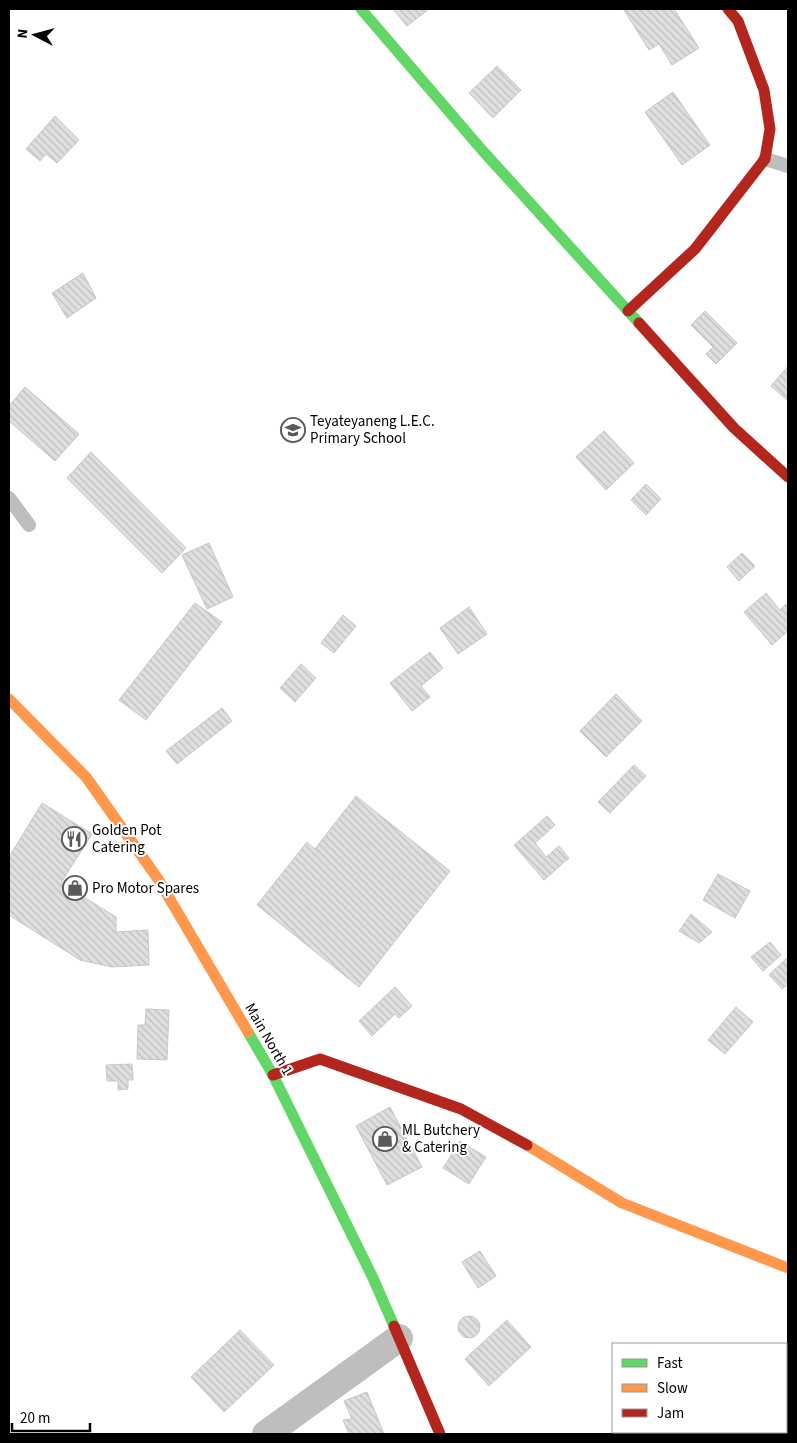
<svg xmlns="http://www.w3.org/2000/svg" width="797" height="1443" font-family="'Source Sans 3',sans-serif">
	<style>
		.building { fill: url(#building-back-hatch); stroke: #c7c7c7 }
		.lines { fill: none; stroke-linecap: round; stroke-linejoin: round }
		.lane { stroke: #bebebe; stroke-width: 14 }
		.street { stroke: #bebebe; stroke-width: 28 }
		.fast { stroke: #63d668; stroke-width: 11 }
		.slow { stroke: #ff974d; stroke-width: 11 }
		.jam { stroke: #b3261e; stroke-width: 11 }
		.labels { text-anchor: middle; stroke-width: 4; stroke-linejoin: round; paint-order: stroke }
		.poi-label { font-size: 15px; fill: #000; stroke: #fff; text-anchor: start }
		.street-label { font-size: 15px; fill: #000; stroke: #fff }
	</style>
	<defs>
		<pattern id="building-back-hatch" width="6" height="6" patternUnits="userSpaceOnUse" patternTransform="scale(1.25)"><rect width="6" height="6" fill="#dfdfdf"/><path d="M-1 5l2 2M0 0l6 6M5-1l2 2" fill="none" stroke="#bebebe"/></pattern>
	</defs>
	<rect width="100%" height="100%" fill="#fff"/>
	<g class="building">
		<polygon points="393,9 429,9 407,26"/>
		<polygon points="626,9 674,9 699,48 672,65 659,44 649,50 624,10"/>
		<polygon points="497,66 521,90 493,118 469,93"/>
		<polygon points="673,92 710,145 682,165 645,112"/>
		<polygon points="55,116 79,140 57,163 46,154 40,161 26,149"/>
		<polygon points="83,273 96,298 67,318 52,293"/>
		<polygon points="705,311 737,343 716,364 706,354 713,347 691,325"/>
		<polygon points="788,366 788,398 787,400 771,386"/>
		<polygon points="25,387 79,434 55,461 9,421 9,406"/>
		<polygon points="604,431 634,463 606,490 576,457"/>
		<polygon points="91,452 186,548 162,573 67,478"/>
		<polygon points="646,484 661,499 646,515 631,500"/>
		<polygon points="209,543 233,597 207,609 182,555"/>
		<polygon points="742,553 755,566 739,581 727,567"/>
		<polygon points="766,593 780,610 786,604 788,607 788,631 772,645 744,612"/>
		<polygon points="195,603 222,622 146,720 119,700"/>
		<polygon points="469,607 487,634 458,654 440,628"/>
		<polygon points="343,615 356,626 334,653 321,643"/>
		<polygon points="430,652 443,668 421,686 430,697 412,711 390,683"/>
		<polygon points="301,664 316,678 295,702 280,688"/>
		<polygon points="616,694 642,721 606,757 580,731"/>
		<polygon points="222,708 232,721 177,764 166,751"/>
		<polygon points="634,765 646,776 610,813 598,802"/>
		<polygon points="356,796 450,871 359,987 257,905 307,842 315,849"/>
		<polygon points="42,803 92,834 61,883 116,917 116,932 148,930 149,965 112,967 80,960 9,915 9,857"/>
		<polygon points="547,816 555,825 535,843 546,857 559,846 569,858 544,880 514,845"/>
		<polygon points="718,874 750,891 735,918 703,900"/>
		<polygon points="691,914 712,932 699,943 679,931"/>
		<polygon points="770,942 781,955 763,971 751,957"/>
		<polygon points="788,957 788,984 782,989 769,975"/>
		<polygon points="395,987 412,1006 399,1018 395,1014 372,1036 359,1021"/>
		<polygon points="736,1007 753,1022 725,1054 708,1040"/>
		<polygon points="146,1009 169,1010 167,1060 137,1059 138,1025 145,1025"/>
		<polygon points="132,1064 133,1080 128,1080 128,1089 118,1090 118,1081 107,1081 106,1065"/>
		<polygon points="390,1107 422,1167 387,1185 356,1126"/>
		<polygon points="460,1141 486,1157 469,1184 443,1168"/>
		<polygon points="480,1251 496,1276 478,1288 462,1262"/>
		<circle cx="469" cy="1327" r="11"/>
		<polygon points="507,1320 531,1347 489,1386 465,1359"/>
		<polygon points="240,1330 274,1365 224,1412 191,1377"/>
		<polygon points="367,1392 384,1434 349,1434 343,1420 352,1419 344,1401"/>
		<polygon points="717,1432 745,1432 743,1434 721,1434"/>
	</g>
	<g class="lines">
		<g class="lane">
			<polyline points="765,159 788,166"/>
			<polyline points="9,498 29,525"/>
		</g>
		<polyline class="street" points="266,1434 399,1338"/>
		<g class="fast">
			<polyline points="361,9 482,150 639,323"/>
			<polyline points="248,1032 273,1075 373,1278 394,1326"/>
		</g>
		<g class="slow">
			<polyline points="9,699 86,777 158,879 248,1032"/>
			<polyline points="527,1145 622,1203 788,1268"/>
		</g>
		<g class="jam">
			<polyline points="628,311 695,249 765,159 770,129 764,90 738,21 728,9"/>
			<polyline points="639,323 734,428 788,477"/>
			<polyline points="273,1075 320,1059 461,1109 527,1145"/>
			<polyline points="394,1326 440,1434"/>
		</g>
	</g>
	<defs>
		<symbol id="school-ring" viewBox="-11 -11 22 22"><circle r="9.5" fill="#fff" stroke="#595959" stroke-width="1.5"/><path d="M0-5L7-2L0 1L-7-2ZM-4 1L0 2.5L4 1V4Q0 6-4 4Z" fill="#595959"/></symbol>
		<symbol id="restaurant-ring" viewBox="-11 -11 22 22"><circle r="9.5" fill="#fff" stroke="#595959" stroke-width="1.5"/><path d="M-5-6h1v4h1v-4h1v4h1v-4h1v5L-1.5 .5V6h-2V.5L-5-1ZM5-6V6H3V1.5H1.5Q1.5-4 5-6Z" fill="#595959"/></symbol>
		<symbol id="shop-ring" viewBox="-11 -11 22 22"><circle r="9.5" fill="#fff" stroke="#595959" stroke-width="1.5"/><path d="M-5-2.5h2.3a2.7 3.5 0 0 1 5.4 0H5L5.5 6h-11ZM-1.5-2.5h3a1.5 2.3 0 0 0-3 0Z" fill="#595959"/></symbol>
	</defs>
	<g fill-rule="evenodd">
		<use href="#school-ring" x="279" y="416" width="28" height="28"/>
		<use href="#restaurant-ring" x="60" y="825" width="28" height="28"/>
		<use href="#shop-ring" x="61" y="874" width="28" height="28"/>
		<use href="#shop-ring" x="371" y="1125" width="28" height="28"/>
	</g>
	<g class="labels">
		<g class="poi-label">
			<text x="310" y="426">Teyateyaneng L.E.C.<tspan x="310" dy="17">Primary School</tspan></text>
			<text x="92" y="835">Golden Pot<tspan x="92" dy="17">Catering</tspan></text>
			<text x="92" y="893">Pro Motor Spares</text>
			<text x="402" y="1135">ML Butchery<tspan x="402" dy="17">&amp; Catering</tspan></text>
		</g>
		<g class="street-label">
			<text transform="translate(269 1039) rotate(60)" y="5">Main North 1</text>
		</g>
	</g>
	<rect width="797" height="1443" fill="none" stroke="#000000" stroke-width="20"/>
	<rect x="612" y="1343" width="175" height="90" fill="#ffffff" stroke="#999999"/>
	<rect x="622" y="1359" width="25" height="8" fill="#63d668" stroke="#999999"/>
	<text x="657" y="1368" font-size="15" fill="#000000">Fast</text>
	<rect x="622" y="1384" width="25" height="8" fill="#ff974d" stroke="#999999"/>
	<text x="657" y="1393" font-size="15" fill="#000000">Slow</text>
	<rect x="622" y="1409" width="25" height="8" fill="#b3261e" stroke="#999999"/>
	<text x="657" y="1418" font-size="15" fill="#000000">Jam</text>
	<g transform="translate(35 35) rotate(276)" stroke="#ffffff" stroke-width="4" paint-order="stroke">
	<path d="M0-4L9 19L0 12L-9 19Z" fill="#000000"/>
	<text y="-8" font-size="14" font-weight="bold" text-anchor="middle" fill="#000000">N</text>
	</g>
	<path d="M12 1423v8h78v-8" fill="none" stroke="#000000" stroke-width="2.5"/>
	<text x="20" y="1423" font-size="15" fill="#000000" stroke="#ffffff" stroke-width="4" paint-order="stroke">20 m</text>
</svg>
